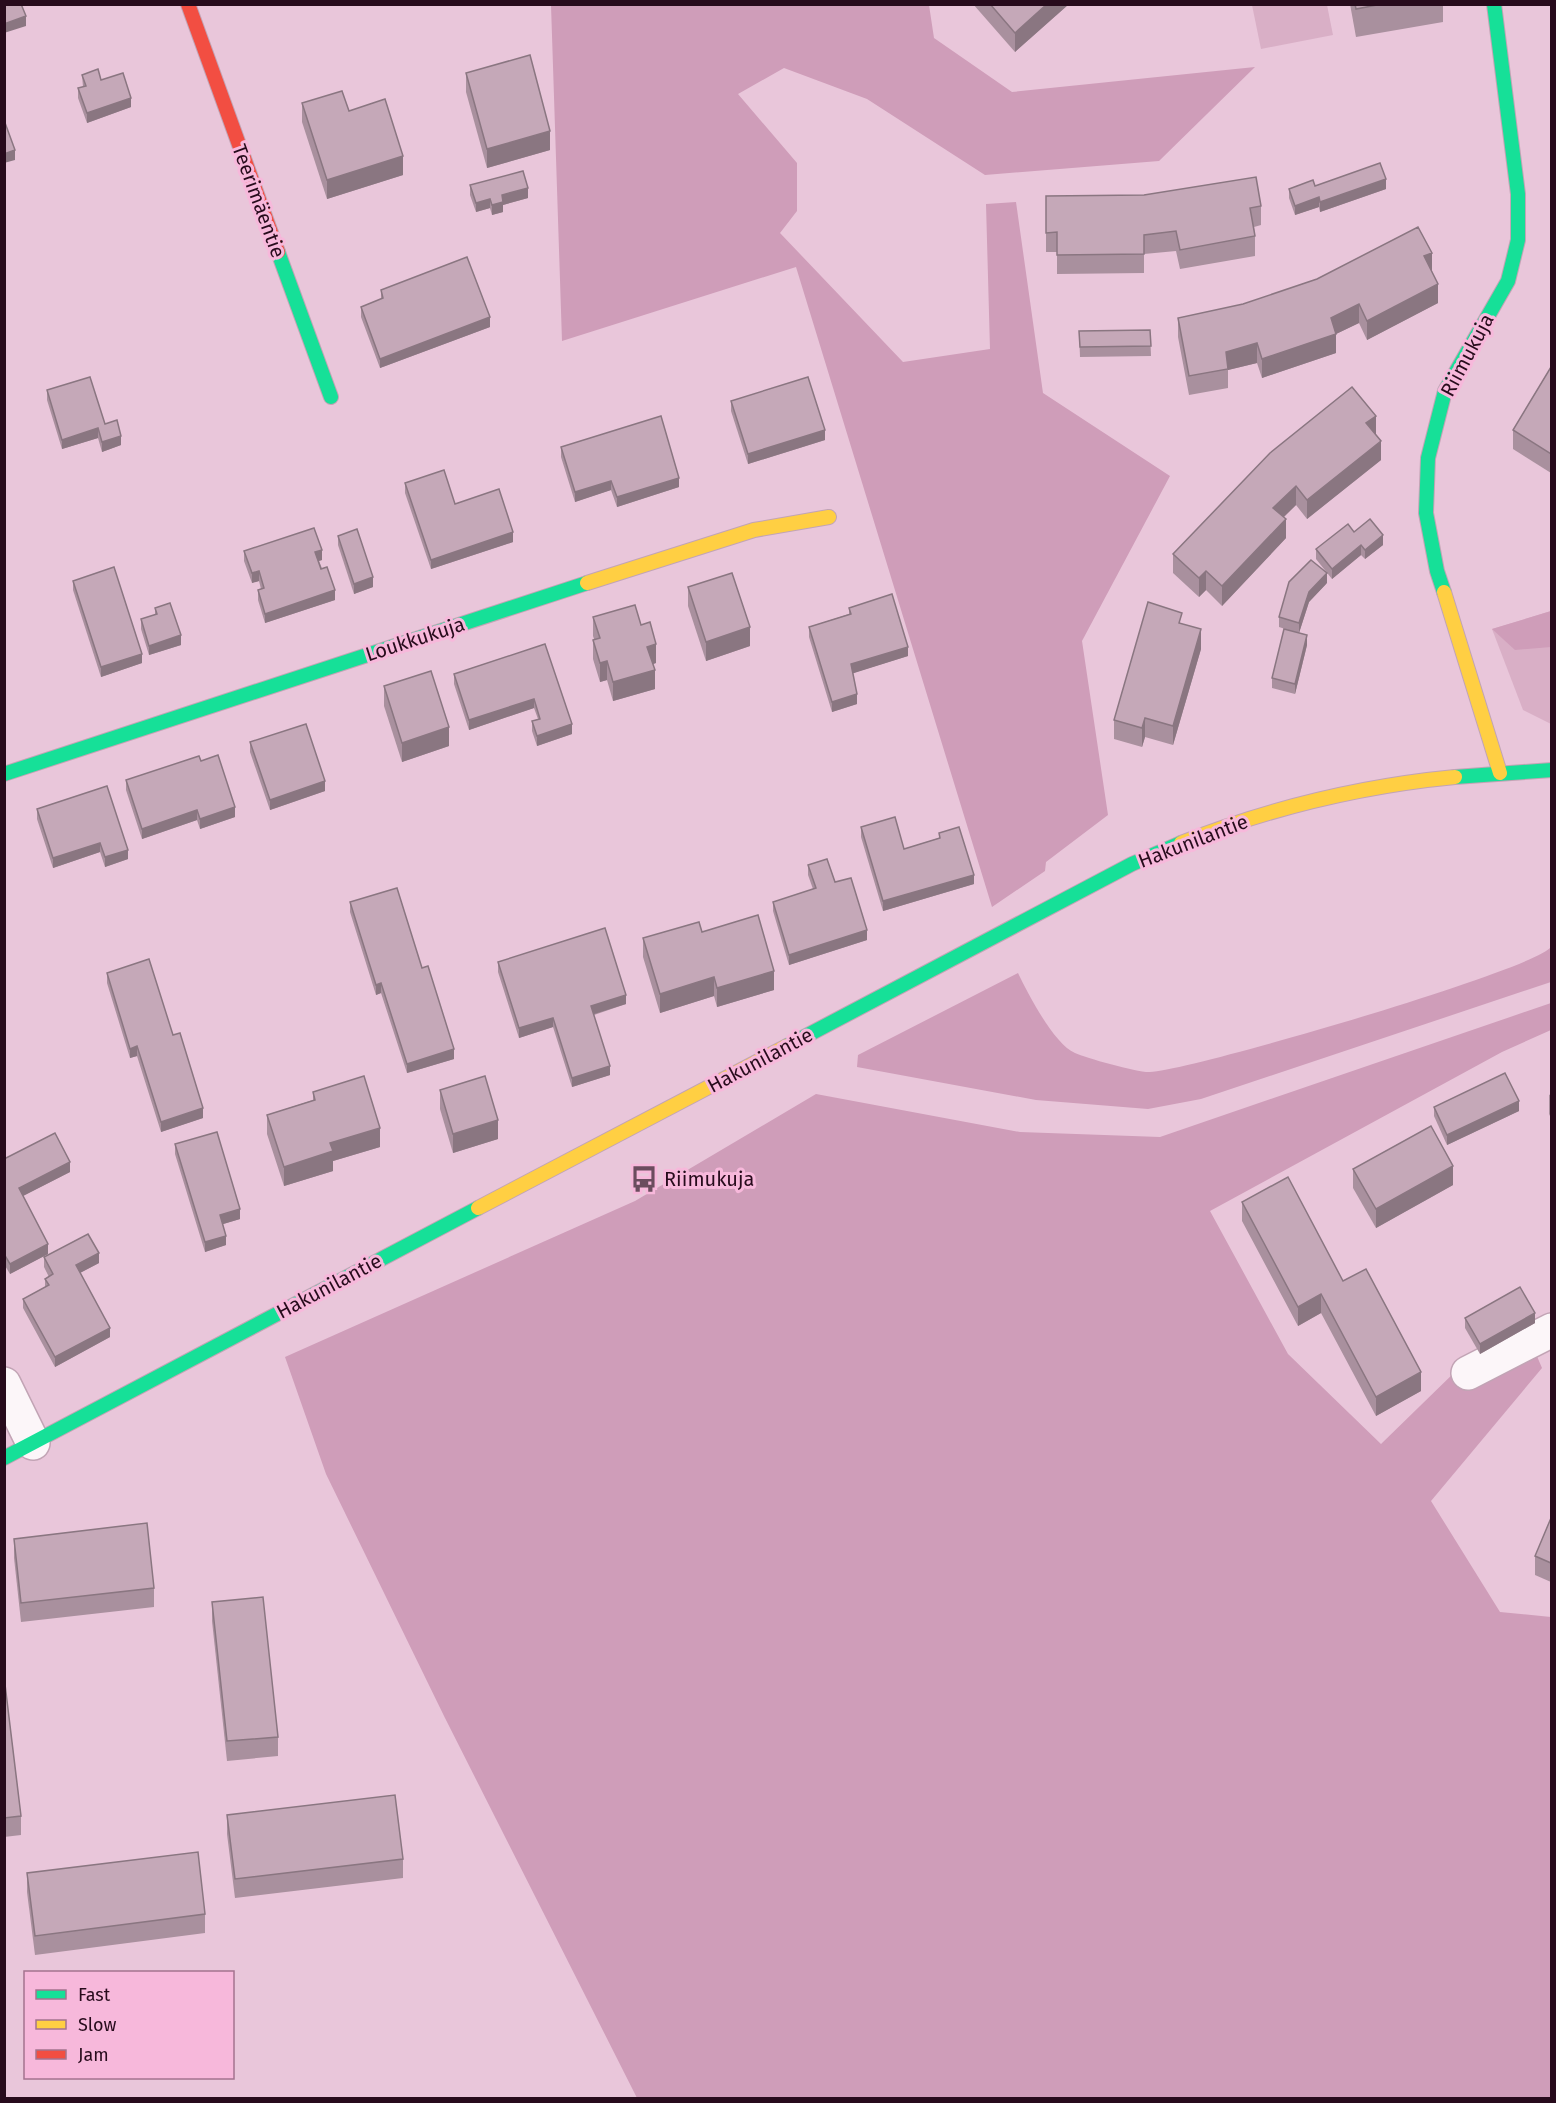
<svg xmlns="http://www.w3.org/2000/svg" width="1556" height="2103" font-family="'Fira Sans',sans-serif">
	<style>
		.green { fill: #d9afc6 }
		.forest { fill: #cf9db9 }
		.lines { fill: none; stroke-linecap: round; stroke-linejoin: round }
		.street-casing { stroke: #c2a4b5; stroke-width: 36 }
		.fast-casing { stroke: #c2a4b5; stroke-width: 16 }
		.slow-casing { stroke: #c2a4b5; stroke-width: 16 }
		.jam-casing { stroke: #c2a4b5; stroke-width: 16 }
		.street { stroke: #fcf6f9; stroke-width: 33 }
		.fast { stroke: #16e098; stroke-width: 14 }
		.slow { stroke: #ffcf43; stroke-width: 14 }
		.jam { stroke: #f24e42; stroke-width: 14 }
		.wall { fill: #a9909e }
		.shaded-wall { fill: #8a7681 }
		.building { fill: #c5a8b8; stroke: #8a7681; stroke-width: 1.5 }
		.labels { text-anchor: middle; stroke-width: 6; stroke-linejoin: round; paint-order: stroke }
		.street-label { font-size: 20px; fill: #270b1c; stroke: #f7b8db }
		.poi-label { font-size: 20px; fill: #270b1c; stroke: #f7b8db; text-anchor: start }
	</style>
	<rect width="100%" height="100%" fill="#e9c6da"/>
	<g class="green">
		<polygon points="1252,5 1327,5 1333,35 1261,49"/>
		<polygon points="1551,611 1551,724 1523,710 1492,629"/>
	</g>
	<g class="forest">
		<polygon points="551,5 929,5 934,38 1012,92 1255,67 1159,161 985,175 867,99 784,68 738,94 797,163 797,211 780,233 903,362 990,349 986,204 1016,202 1043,393 1170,476 1082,641 1108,815 1046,862 1045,871 992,907 796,267 562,341"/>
		<polygon points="1551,611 1551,647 1515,650 1492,629"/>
		<path d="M1551,947v35l-350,117 -53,10 -112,-9 -179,-33 1,-12 160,-82c10,21 36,71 57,80 11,5 64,20 75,19 42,-2 384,-102 401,-125z"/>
		<polygon points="1551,1003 1551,1030 1502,1052 1210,1211 1288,1354 1381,1444 1459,1368 1527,1333 1542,1368 1431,1501 1500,1612 1551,1617 1551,2098 637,2098 445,1718 326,1474 285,1357 635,1201 816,1094 1020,1132 1160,1137"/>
	</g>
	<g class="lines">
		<defs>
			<g id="street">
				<polyline points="1468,1373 1552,1330"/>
				<polyline points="4,1384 33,1443"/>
			</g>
			<g id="fast">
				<polyline points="278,252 331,397"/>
				<polyline points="1444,592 1437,571 1426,513 1428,458 1445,391 1508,281 1518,240 1518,194 1494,4"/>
				<polyline points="4,774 587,583"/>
				<polyline points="1455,777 1552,770"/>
				<polyline points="787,1046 1132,864 1181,843"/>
				<polyline points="4,1458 478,1208"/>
			</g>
			<g id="slow">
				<polyline points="587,583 754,530 829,517"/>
				<polyline points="1444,592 1500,773"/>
				<path d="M1181,843c89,-35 180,-57 274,-66"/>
				<polyline points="478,1208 787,1046"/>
			</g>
			<polyline id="jam" points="188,4 278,252"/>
		</defs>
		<use href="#street" class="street-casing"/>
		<use href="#fast" class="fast-casing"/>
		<use href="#slow" class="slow-casing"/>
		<use href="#jam" class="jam-casing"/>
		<use href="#street" class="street"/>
		<use href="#fast" class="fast"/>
		<use href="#slow" class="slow"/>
		<use href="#jam" class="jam"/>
	</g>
	<g class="wall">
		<polygon points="973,4 1069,4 1015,52"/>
		<polygon points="1350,4 1443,4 1443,22 1356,37"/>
		<polygon points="466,73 550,150 487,168 466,92"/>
		<polygon points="82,75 101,80 131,107 87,123 78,98 78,88 83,87"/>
		<polygon points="302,103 349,111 403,175 327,199 302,122"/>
		<polygon points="470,185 528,198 503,205 503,212 492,215 490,208 476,212 470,195"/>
		<polygon points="1315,186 1386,189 1320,212 1319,207 1295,215 1289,198 1289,189"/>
		<polygon points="1046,196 1261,206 1261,225 1254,227 1255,236 1255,256 1180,269 1176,251 1144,254 1144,273 1057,274 1057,252 1046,252"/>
		<polygon points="1432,271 1438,303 1367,340 1359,323 1336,334 1336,353 1262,378 1257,363 1228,370 1228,388 1189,395 1178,337 1178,318"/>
		<polygon points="381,290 490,327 380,368 361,317 361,307 381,299"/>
		<polygon points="1150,330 1151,356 1080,357 1079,331"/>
		<polygon points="1551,367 1551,473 1513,449 1513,430"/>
		<polygon points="47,390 105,424 121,445 102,452 98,438 62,449 47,400"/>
		<polygon points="731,401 825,440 748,464 731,411"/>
		<polygon points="1376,435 1381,460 1307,519 1296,505 1284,517 1286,538 1222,606 1206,590 1199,597 1173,573 1173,554"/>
		<polygon points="561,447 679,487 617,507 611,490 575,502 561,457"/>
		<polygon points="405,483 455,504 513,542 431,569 405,493"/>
		<polygon points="1354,532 1383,545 1365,559 1361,555 1332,579 1316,559 1316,549"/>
		<polygon points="338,536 373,587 354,594 338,545"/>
		<polygon points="244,551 322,560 319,561 335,600 265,623 258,600 258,590 261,589 259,581 252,583 244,561"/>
		<polygon points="73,581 142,663 101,677 73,590"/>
		<polygon points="1327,583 1309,602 1299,633 1307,645 1295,694 1272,688 1272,678 1298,633 1279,627 1279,617"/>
		<polygon points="688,587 750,646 706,661 688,606"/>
		<polygon points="155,608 181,645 149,655 141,629 141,619 155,615"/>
		<polygon points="849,608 908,656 853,673 857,704 832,712 809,637 809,627 849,614"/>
		<polygon points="593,617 641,625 656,663 653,664 655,689 613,701 607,680 600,682 593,659 593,640 594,639 593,636"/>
		<polygon points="1182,624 1201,649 1173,745 1145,737 1142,747 1114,739 1114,720"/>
		<polygon points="545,644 572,734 537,746 532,731 532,721 538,719 534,708 469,730 454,684 454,674"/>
		<polygon points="384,686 449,746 402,762 384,706"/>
		<polygon points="250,742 325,791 270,810 250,752"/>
		<polygon points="201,761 235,817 200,829 197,820 142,839 126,790 126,780"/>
		<polygon points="107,786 128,859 105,867 100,852 53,868 37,819 37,809"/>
		<polygon points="861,827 904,849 939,838 939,833 974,884 883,911 861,837"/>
		<polygon points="808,865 835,882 867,940 789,965 773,911 773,902 813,889 808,875"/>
		<polygon points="350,902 422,968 454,1059 407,1073 381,993 376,995 350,912"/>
		<polygon points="702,932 774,990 717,1007 714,996 660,1013 643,957 643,938"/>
		<polygon points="498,962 626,1004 594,1015 610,1075 572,1087 553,1027 519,1038 498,972"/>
		<polygon points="107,973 173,1035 203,1118 161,1132 137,1056 130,1058 107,983"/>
		<polygon points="440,1090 498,1139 453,1153 440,1109"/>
		<polygon points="313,1092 380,1147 333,1161 333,1171 284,1186 267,1134 267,1115 313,1100"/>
		<polygon points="1551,1094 1551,1118 1549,1114 1549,1095"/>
		<polygon points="1434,1107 1519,1111 1447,1145 1434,1116"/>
		<polygon points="175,1144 240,1219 223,1224 226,1245 205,1252 175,1154"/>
		<polygon points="4,1159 70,1172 23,1196 48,1254 10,1274 4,1264"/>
		<polygon points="1353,1169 1453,1185 1376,1228 1353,1188"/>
		<polygon points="1242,1202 1343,1281 1421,1391 1376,1416 1321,1313 1298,1326 1242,1221"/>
		<polygon points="44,1257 99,1263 80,1273 110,1337 55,1367 23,1308 23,1299 45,1287 45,1279 49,1277 44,1267"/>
		<polygon points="1465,1318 1535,1323 1480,1354 1465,1328"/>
		<polygon points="1551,1518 1551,1582 1535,1575 1535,1556"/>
		<polygon points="14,1539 154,1588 154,1607 21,1622 14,1558"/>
		<polygon points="212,1602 278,1737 278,1756 227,1761 212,1621"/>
		<polygon points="4,1676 21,1816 21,1835 4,1837"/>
		<polygon points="227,1815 403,1859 403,1878 235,1898 227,1834"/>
		<polygon points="27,1873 205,1914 205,1933 35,1955 27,1892"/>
	</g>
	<g class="shaded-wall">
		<polygon points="1047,4 1069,4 1015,52 1015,33"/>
		<polygon points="26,16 26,26 4,33 4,24"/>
		<polygon points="131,98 131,107 87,123 87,113"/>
		<polygon points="550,131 550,150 487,168 487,149"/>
		<polygon points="15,150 15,160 4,163 4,154"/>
		<polygon points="403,156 403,175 327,199 327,180"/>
		<polygon points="1386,179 1386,189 1320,212 1320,202"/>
		<polygon points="528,188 528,198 503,205 503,212 492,215 492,205 502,195"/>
		<polygon points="1319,197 1319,207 1295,215 1295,206"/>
		<polygon points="490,199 490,208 476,212 476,203"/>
		<polygon points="1432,253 1432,272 1424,256"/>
		<polygon points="1438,284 1438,303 1367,340 1367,321"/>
		<polygon points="1359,304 1359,323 1336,334 1336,353 1262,378 1262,359 1331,318"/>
		<polygon points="490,317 490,327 380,368 380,359"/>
		<polygon points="1257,343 1257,363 1228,370 1226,352"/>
		<polygon points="1376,416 1376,435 1366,423"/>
		<polygon points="98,428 98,438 62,449 62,440"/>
		<polygon points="825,430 825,440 748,464 748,454"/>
		<polygon points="121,436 121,445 102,452 102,442"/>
		<polygon points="1381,441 1381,460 1307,519 1307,500"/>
		<polygon points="679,478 679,487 617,507 617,497"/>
		<polygon points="611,481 611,490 575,502 575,492"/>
		<polygon points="1296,486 1296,505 1273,527 1273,508"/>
		<polygon points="1286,519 1286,538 1222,606 1222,586"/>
		<polygon points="513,532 513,542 431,569 431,560"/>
		<polygon points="1383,535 1383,545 1365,559 1365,550"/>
		<polygon points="1361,545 1361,555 1332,579 1332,569"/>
		<polygon points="322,550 322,560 315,562 315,552"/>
		<polygon points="259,571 259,581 252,583 252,573"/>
		<polygon points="1206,571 1206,590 1199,597 1199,578"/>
		<polygon points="1327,573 1327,583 1309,602 1299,633 1299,623 1309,592"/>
		<polygon points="373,577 373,587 354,594 354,584"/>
		<polygon points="335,590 335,600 265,623 265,614"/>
		<polygon points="750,627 750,646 706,661 706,642"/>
		<polygon points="1201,629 1201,649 1173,745 1173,726"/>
		<polygon points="181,635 181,645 149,655 149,646"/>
		<polygon points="1307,635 1307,645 1295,694 1295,684"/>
		<polygon points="656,644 656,663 647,666 647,647"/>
		<polygon points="908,647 908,656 851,674 851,664"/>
		<polygon points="142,654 142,663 101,677 101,667"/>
		<polygon points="607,661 607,680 600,682 600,663"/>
		<polygon points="655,670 655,689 613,701 613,682"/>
		<polygon points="857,694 857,704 832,712 832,702"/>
		<polygon points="534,699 534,708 469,730 469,720"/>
		<polygon points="1145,718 1145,737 1142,747 1142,728"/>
		<polygon points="572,724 572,734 537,746 537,736"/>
		<polygon points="449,727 449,746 402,762 402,743"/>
		<polygon points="325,781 325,791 270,810 270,800"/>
		<polygon points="235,807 235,817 200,829 200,819"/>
		<polygon points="197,810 197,820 142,839 142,829"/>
		<polygon points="100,843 100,852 53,868 53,858"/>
		<polygon points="128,850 128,859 105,867 105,857"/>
		<polygon points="974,875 974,884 883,911 883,901"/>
		<polygon points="867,930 867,940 789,965 789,955"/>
		<polygon points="774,971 774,990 717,1007 717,988"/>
		<polygon points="714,977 714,996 660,1013 660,994"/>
		<polygon points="381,983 381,993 376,995 376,985"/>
		<polygon points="626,995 626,1004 591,1015 591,1006"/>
		<polygon points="553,1018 553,1027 519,1038 519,1028"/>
		<polygon points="137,1046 137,1056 130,1058 130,1049"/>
		<polygon points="454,1049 454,1059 407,1073 407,1064"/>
		<polygon points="610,1066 610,1075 572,1087 572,1078"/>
		<polygon points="1519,1101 1519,1111 1447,1145 1447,1135"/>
		<polygon points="203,1108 203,1118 161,1132 161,1122"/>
		<polygon points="498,1120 498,1139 453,1153 453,1134"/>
		<polygon points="380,1128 380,1147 333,1161 333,1171 284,1186 284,1167 330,1143"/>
		<polygon points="70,1162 70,1172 19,1198 19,1188"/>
		<polygon points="1453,1166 1453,1185 1376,1228 1376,1209"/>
		<polygon points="240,1209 240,1219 220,1225 220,1215"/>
		<polygon points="226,1236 226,1245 205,1252 205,1242"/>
		<polygon points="48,1244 48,1254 10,1274 10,1264"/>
		<polygon points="99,1253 99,1263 76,1275 76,1265"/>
		<polygon points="1321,1294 1321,1313 1298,1326 1298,1307"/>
		<polygon points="1535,1313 1535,1323 1480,1354 1480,1344"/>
		<polygon points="110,1328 110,1337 55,1367 55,1357"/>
		<polygon points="1421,1372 1421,1391 1376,1416 1376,1397"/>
	</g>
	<g class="building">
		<polygon points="4,4 21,4 26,16 4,24"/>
		<polygon points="990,4 1047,4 1015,33"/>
		<polygon points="1355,4 1382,4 1356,9"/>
		<polygon points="530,55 550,131 487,149 466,73"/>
		<polygon points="98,69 101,80 123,73 131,98 87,113 78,88 86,86 82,75"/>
		<polygon points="342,91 349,111 385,99 403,156 327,180 302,103"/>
		<polygon points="4,120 15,150 4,154"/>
		<polygon points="1380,163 1386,179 1320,202 1319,197 1295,206 1289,189 1313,180 1315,186"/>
		<polygon points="523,171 528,188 502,195 503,202 492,205 490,199 476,203 470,185"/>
		<polygon points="1256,177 1261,206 1250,208 1255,236 1180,250 1176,231 1144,235 1144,254 1057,255 1057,232 1046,233 1046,196 1144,195"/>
		<polygon points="1418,227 1432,253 1424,256 1438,284 1367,321 1359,304 1331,318 1336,334 1262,359 1257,343 1226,352 1228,369 1189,376 1178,318 1243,304 1317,279"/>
		<polygon points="467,257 490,317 380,359 361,307 383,298 381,290"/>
		<polygon points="1150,330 1151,346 1080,347 1079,331"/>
		<polygon points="1551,367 1551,454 1513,430"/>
		<polygon points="90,377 105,424 117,420 121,436 102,442 98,428 62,440 47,390"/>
		<polygon points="808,377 825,430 748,454 731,401"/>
		<polygon points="1352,387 1376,416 1366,423 1381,441 1307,500 1296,486 1273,508 1286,519 1222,586 1206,571 1199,578 1173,554 1270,453"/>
		<polygon points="661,416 679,478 617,497 611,481 575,492 561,447"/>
		<polygon points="444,470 455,504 499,489 513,532 431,560 405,483"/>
		<polygon points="1370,519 1383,535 1365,550 1361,545 1332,569 1316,549 1348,524 1354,532"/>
		<polygon points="314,528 322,550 315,552 321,569 327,567 335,590 265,614 258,590 264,588 259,571 252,573 244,551"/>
		<polygon points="357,529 373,577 354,584 338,536"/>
		<polygon points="1311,560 1327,573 1309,592 1299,623 1279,617 1289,582"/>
		<polygon points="114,567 142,654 101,667 73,581"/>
		<polygon points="732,573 750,627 706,642 688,587"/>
		<polygon points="892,594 908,647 851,664 857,694 832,702 809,627 851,614 849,608"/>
		<polygon points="1148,602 1182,613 1179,623 1201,629 1173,726 1145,718 1142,728 1114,720"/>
		<polygon points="170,603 181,635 149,646 141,619 157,614 155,608"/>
		<polygon points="635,605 641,625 650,622 656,644 647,647 655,670 613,682 607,661 600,663 593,640 600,638 593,617"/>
		<polygon points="1284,629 1307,635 1295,684 1272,678"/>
		<polygon points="545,644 572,724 537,736 532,721 540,719 534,699 469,720 454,674"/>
		<polygon points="431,671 449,727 402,743 384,686"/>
		<polygon points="306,724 325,781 270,800 250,742"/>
		<polygon points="218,755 235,807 200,819 197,810 142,829 126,780 199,756 201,761"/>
		<polygon points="107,786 128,850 105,857 100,843 53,858 37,809"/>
		<polygon points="895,817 904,849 940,838 939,833 959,827 974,875 883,901 861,827"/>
		<polygon points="827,859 835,882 851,878 867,930 789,955 773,902 816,888 808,865"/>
		<polygon points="397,888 422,968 428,966 454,1049 407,1064 381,983 376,985 350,902"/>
		<polygon points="758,915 774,971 717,988 714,977 660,994 643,938 699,922 702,932"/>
		<polygon points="605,928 626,995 591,1006 610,1066 572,1078 553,1018 519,1028 498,962"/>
		<polygon points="149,959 173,1035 180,1033 203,1108 161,1122 137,1046 130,1049 107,973"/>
		<polygon points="1505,1073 1519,1101 1447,1135 1434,1107"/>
		<polygon points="364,1076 380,1128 330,1143 333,1151 284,1167 267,1115 315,1100 313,1092"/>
		<polygon points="485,1076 498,1120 453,1134 440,1090"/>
		<polygon points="1431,1126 1453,1166 1376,1209 1353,1169"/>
		<polygon points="217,1132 240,1209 220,1215 226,1236 205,1242 175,1144"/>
		<polygon points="55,1133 70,1162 19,1188 48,1244 10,1264 4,1254 4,1159"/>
		<polygon points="1288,1177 1343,1281 1366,1269 1421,1372 1376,1397 1321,1294 1298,1307 1242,1202"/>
		<polygon points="88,1234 99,1253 76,1265 110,1328 55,1357 23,1299 49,1285 45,1279 53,1274 44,1257"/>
		<polygon points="1520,1287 1535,1313 1480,1344 1465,1318"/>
		<polygon points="1551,1518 1551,1563 1535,1556"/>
		<polygon points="147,1523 154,1588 21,1603 14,1539"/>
		<polygon points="263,1597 278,1737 227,1741 212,1602"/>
		<polygon points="4,1676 21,1816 4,1818"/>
		<polygon points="395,1795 403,1859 235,1879 227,1815"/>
		<polygon points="198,1852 205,1914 35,1936 27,1873"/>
	</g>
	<defs>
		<symbol id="bus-bare" viewBox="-9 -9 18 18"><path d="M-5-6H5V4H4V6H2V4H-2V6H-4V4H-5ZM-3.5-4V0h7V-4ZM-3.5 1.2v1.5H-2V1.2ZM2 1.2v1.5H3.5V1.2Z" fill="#6b4c5e" stroke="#f7b8db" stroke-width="2.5" paint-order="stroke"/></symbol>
	</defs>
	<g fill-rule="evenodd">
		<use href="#bus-bare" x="625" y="1160" width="38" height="38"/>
	</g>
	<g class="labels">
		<g class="street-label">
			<text transform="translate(259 201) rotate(70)" y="7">Teerimäentie</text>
			<text transform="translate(1467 355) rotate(-62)" y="7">Riimukuja</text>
			<text transform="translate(415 639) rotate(-18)" y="7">Loukkukuja</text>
			<text transform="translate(1193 841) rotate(-21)" y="7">Hakunilantie</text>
			<text transform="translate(760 1060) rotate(-28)" y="7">Hakunilantie</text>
			<text transform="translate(329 1286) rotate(-28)" y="7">Hakunilantie</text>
		</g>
		<g class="poi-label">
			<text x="664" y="1186">Riimukuja</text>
		</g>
	</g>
	<rect width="1556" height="2103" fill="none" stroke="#270b1c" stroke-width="12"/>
	<rect x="24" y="1971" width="210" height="108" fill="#f7b8db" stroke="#a4738f" stroke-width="1.5"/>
	<rect x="36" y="1990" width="30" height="9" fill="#16e098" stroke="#a4738f" stroke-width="1.5"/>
	<text x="78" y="2001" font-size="18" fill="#270b1c">Fast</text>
	<rect x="36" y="2020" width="30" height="9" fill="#ffcf43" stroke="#a4738f" stroke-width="1.5"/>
	<text x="78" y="2031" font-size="18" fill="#270b1c">Slow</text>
	<rect x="36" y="2050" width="30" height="9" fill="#f24e42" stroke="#a4738f" stroke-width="1.5"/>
	<text x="78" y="2061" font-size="18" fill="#270b1c">Jam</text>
</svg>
